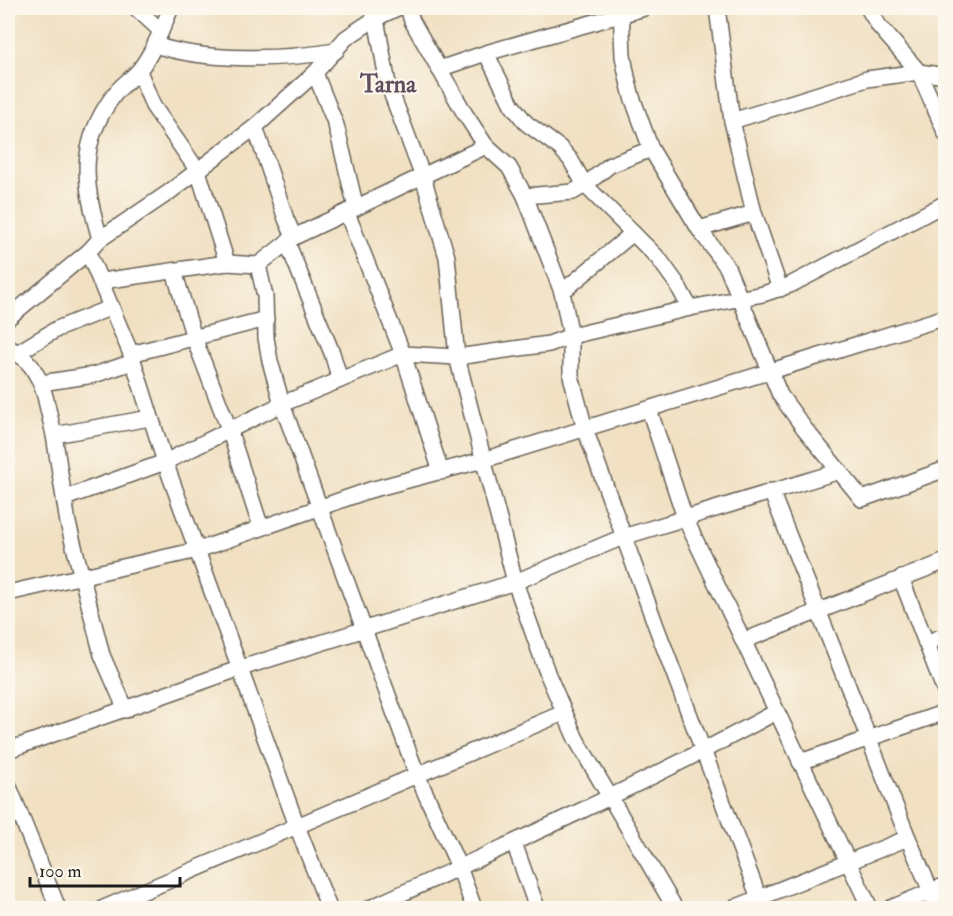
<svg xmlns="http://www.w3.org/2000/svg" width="953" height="916" font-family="'IM FELL Double Pica',serif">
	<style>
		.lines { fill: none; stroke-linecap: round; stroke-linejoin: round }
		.minor-casing { stroke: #676156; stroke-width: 18 }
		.minor { stroke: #fff; stroke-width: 15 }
		.labels { text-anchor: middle; stroke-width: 4.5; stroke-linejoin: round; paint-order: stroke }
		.quarter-label { font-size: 24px; font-weight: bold; fill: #614e5e; stroke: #fbf7ec }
	</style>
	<rect width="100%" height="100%" fill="#fbf7ec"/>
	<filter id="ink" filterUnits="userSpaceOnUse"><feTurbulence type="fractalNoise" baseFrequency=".0167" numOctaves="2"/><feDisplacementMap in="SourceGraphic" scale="12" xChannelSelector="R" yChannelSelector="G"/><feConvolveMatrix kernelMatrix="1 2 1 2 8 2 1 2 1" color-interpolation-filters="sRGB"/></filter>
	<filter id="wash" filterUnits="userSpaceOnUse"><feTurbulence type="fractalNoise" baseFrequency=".008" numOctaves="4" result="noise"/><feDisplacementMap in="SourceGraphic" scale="24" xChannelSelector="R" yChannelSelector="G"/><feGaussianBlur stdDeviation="1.35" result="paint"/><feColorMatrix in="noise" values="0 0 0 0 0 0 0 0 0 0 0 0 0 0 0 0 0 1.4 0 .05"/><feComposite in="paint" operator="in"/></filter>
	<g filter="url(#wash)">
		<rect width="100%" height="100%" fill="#f1e0c2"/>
	</g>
	<g filter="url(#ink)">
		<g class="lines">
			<defs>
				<g id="minor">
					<polyline points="136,8 161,31"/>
					<polyline points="374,8 388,84 423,177 447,257 457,357 515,582 548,675 576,739 675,908"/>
					<polyline points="408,8 412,21 465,114 486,146 509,167 525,196 562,292 571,336 571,376 585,429 656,626 759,898"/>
					<polyline points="621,8 623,56 627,77 632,97 651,149 699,229 727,267 780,395 804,428 862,499 946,469"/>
					<polyline points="717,8 732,121 754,213 780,289"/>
					<polyline points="868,8 879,26 919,72 946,134"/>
					<path d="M155,45c51,17 128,15 181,6"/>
					<polyline points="486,53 512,105 526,123 560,148 570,159 585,185 659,259 677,284 690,308"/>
					<polyline points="439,69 486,53 644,8"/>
					<polyline points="139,71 153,106 198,171 227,263"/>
					<polyline points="315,73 336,125 356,208"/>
					<polyline points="732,121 867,79 919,72 946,76"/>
					<polyline points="255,127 286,219 294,237"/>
					<polyline points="525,196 573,192 585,185 610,165 651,149"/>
					<polyline points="347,213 403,354 441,472"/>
					<polyline points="699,229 754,213"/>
					<path d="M100,239c-16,-56 -23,-94 14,-144 7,-10 19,-17 26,-26 14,-18 22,-41 31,-61"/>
					<polyline points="287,242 332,353 340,380"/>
					<polyline points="88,252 131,354 165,462 297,826 329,908"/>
					<polyline points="258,265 265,296 266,338 270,361 282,404 417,775 459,867 474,908"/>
					<polyline points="174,271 194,338 229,429 261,528"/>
					<polyline points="102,281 227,263 258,265 294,237 486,146"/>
					<polyline points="562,292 633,233"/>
					<polyline points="8,318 88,252 100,239 168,193 255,127 315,73 346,38 376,18 397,8"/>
					<polyline points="8,347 24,358 32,367 40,381 45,396 54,435 68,523 102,655 126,710"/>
					<polyline points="17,353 57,329 112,307"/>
					<polyline points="131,354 266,319"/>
					<polyline points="41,383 94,375 133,362"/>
					<polyline points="649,409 685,518 870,908"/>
					<polyline points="54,435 150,418"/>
					<polyline points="771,491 908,838 938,908"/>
					<polyline points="65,498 165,462 282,404 403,354 457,357 549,344 571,336 690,308 763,294 790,285 817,271 946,203"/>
					<polyline points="901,578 946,694"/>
					<polyline points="8,593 198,550 370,490 483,460 946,317"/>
					<polyline points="743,641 946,561"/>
					<polyline points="926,643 946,635"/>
					<polyline points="8,750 241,668 515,582 623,537 840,471"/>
					<polyline points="800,762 946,712"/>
					<polyline points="8,784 58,908"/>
					<polyline points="514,843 537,908"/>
					<polyline points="104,908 563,713"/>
					<path d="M370,908c137,-62 274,-124 406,-196"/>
					<polyline points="734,908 908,838"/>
					<polyline points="891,908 946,885"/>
				</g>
			</defs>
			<use href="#minor" class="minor-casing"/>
			<use href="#minor" class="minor"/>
		</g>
	</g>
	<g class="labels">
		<g class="quarter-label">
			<text x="388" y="92">Tarna</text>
		</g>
	</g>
	<rect width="953" height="916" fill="none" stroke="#fbf7ec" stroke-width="30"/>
	<path d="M30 877v9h150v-9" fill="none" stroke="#1c1c1c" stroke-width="3"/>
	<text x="39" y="877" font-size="18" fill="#1c1c1c" stroke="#fbf7ec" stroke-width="4.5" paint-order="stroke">100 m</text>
</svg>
